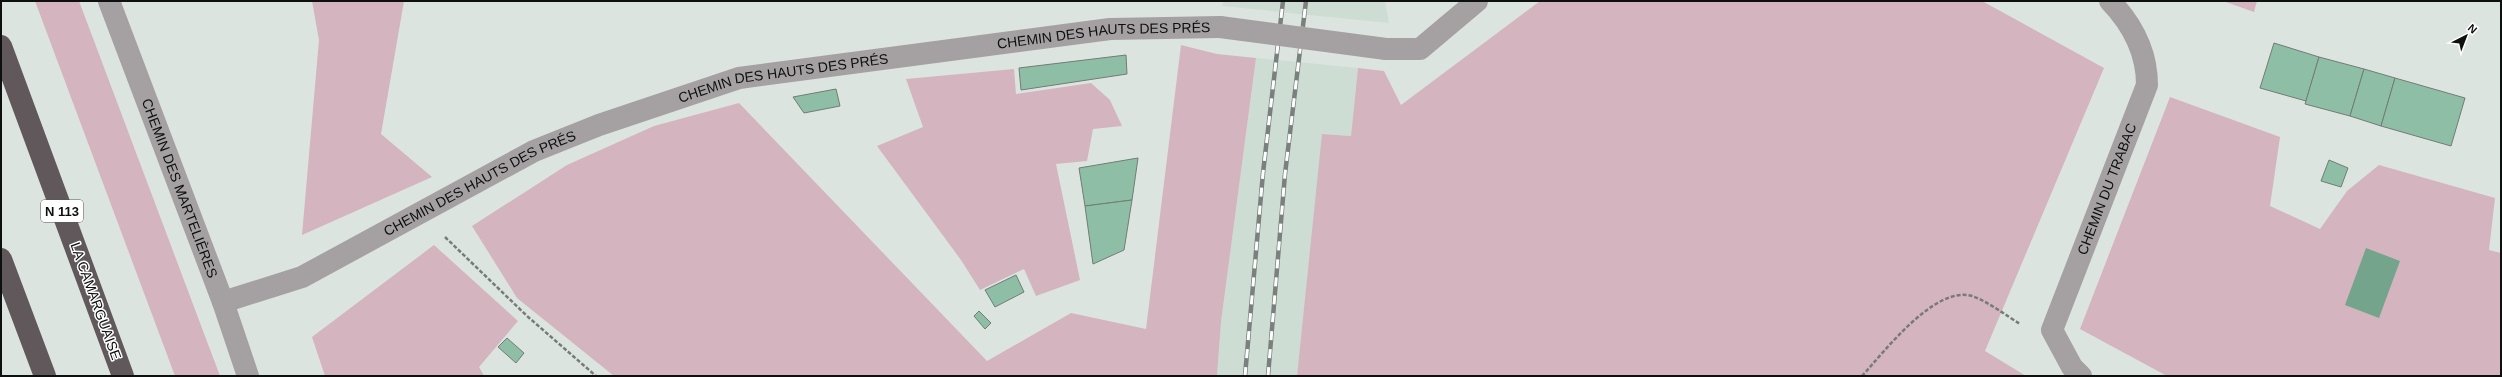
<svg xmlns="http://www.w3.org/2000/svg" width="2502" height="377" font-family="Helvetica,sans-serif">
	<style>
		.built { fill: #cdddd4 }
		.green { fill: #d4b4bf }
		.water { fill: #74a48c }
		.building { fill: #8ebfa6; stroke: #737b76 }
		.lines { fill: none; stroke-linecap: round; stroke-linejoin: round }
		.path { stroke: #767b78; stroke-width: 2.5; stroke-dasharray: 4 2; stroke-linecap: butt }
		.minor { stroke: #a5a1a2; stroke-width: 22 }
		.highway { stroke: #60585b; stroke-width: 22 }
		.rail-casing { stroke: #7a807d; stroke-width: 4.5 }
		.rail { stroke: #fff; stroke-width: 3; stroke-dasharray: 9; stroke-linecap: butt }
		.minor-bridge { stroke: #a5a1a2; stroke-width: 22 }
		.labels { text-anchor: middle; stroke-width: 3; stroke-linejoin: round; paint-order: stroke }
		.shield { fill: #fff; stroke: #565856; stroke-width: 1 }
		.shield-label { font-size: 13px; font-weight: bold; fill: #0d100e }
		.street-label { font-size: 14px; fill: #0d100e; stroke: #fff }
	</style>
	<rect width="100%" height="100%" fill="#dce4e0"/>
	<g class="built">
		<polygon points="1224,1 1385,1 1389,23 1222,6"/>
		<polygon points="1256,58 1358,68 1351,136 1323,134 1297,376 1217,376 1221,322"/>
	</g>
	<g class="green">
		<polygon points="35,1 79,1 220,376 175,376"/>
		<polygon points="312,1 404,1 381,134 432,177 302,235 319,40"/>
		<polygon points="1540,1 1982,1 2104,68 1985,351 2026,376 1297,376 1322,134 1351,136 1358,68 1384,71 1401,105"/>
		<polygon points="2223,1 2257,1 2254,12"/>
		<polygon points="1181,45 1217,54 1256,58 1221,322 1217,376 614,376 517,298 472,226 567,165 654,126 739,103 987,361 1071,313 1146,329"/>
		<polygon points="1014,69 1016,94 1091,83 1110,100 1122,126 1093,129 1087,161 1056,164 1080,280 1036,296 1024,269 980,290 961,260 877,146 923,127 906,79"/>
		<polygon points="2170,97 2280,137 2270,206 2320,229 2347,191 2379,165 2495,198 2489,250 2501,253 2501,376 2167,376 2080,329"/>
		<polygon points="434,245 518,321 479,367 484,376 325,376 312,337"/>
	</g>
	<polygon class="water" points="2366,248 2400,261 2379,318 2345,305"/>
	<g class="building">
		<polygon points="2274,43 2319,57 2306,101 2260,88"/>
		<polygon points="1126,55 1127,74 1021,90 1019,68"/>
		<polygon points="2319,57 2364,69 2350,116 2305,104"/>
		<polygon points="2364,69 2395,78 2381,126 2350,116"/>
		<polygon points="2395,78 2465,98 2451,146 2381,126"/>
		<polygon points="836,89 840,106 804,113 793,97"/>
		<polygon points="1138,158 1132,200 1085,206 1079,168"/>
		<polygon points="2329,160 2348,168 2341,187 2321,181"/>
		<polygon points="1132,200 1124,250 1093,264 1085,206"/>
		<polygon points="1016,275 1024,292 995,307 985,290"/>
		<polygon points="979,311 991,323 985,329 974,316"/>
		<polygon points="507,338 524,353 516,363 498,347"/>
	</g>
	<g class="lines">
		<g class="path">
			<polyline points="445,237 527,316 596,376"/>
			<path d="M1862,376c22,-24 73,-91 110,-80 15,5 35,20 48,28"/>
		</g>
		<g class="minor">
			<path id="s1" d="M109,1l114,301 25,74"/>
			<polyline points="1386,49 1420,49 1477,1"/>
			<path id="s2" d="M223,302l79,-25 232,-126 65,-26 140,-47 371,-49 110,-2"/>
			<path id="s3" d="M2081,376l-9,-9 -20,-37 95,-245c0,-33 -14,-60 -37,-84"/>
		</g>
		<g class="highway">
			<polyline points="1,46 123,376"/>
			<polyline points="1,259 45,376"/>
		</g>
		<defs>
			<g id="rail">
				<polyline points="1245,376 1263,173 1283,1"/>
				<polyline points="1268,376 1285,174 1306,1"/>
			</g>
		</defs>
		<use href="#rail" class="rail-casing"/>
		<use href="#rail" class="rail"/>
		<polyline class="minor-bridge" points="1220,27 1386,49"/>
	</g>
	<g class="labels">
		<rect class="shield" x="41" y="200" width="42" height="22" rx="3"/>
		<g class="shield-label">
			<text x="62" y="216">N 113</text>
		</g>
		<g class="street-label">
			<text dy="5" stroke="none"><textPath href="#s2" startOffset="932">CHEMIN DES HAUTS DES PRÉS</textPath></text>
			<text dy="5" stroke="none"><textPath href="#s2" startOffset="608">CHEMIN DES HAUTS DES PRÉS</textPath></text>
			<text dy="5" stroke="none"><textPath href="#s2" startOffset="284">CHEMIN DES HAUTS DES PRÉS</textPath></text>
			<text dy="5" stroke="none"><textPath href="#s1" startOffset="200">CHEMIN DES MARTELIÈRES</textPath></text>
			<text dy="5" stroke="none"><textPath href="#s3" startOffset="206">CHEMIN DU TRABAC</textPath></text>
			<text transform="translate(96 301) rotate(70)" y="5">LA CAMARGUAISE</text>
		</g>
	</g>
	<rect width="2502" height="377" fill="none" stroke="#0d100e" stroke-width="4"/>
	<g transform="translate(2466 36) rotate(42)" stroke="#ffffff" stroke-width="3" paint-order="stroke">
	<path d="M0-3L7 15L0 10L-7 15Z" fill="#0d100e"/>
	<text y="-6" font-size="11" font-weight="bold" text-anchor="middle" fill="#0d100e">N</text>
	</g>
</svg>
